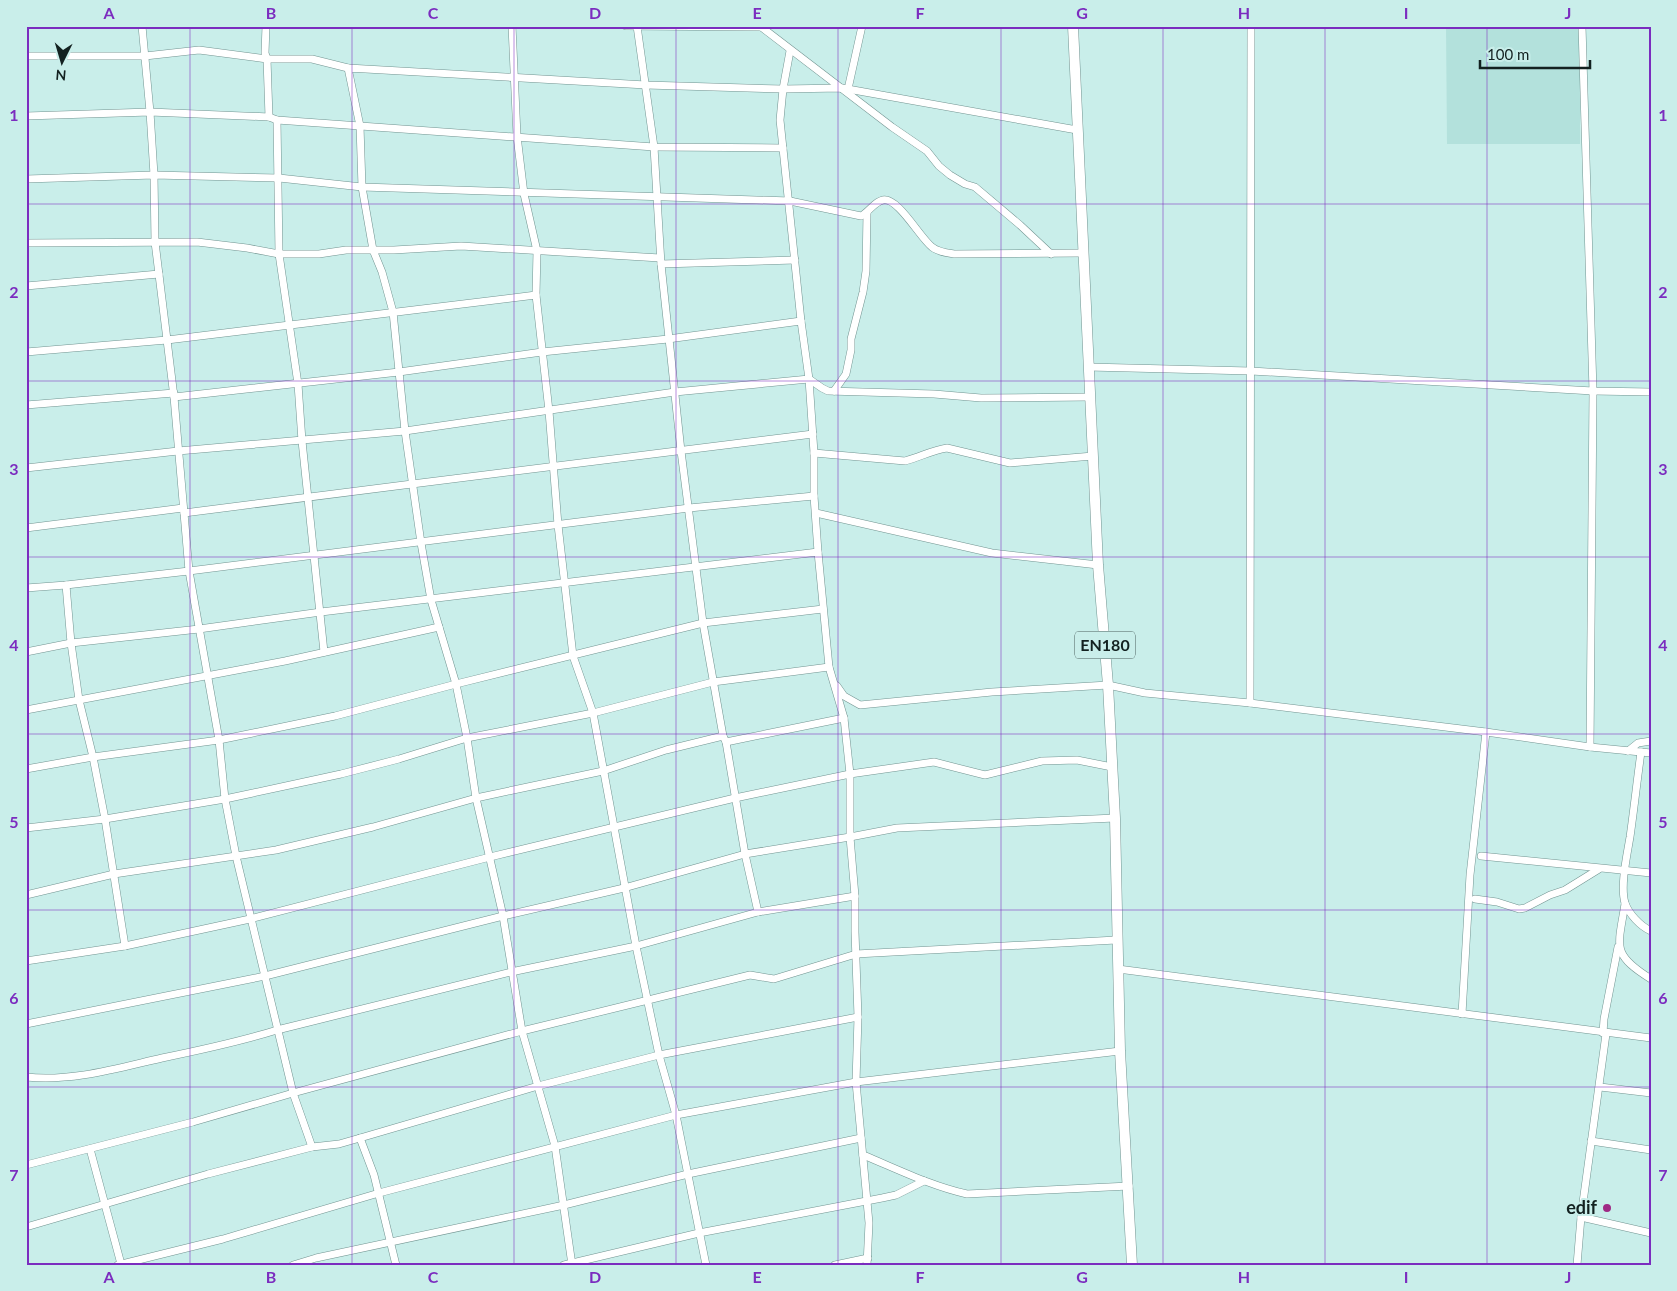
<svg xmlns="http://www.w3.org/2000/svg" width="1677" height="1291" font-family="Lato,sans-serif">
	<style>
		.built { fill: #b3e1dc }
		.lines { fill: none; stroke-linecap: round; stroke-linejoin: round }
		.street-casing { stroke: #729491; stroke-width: 8 }
		.primary-casing { stroke: #729491; stroke-width: 11 }
		.street { stroke: #fff; stroke-width: 7 }
		.primary { stroke: #fff; stroke-width: 10 }
		.grid { fill: none; stroke: #7b2cbf; stroke-width: 1; stroke-opacity: 0.55 }
		.poi-dot { fill: #9f2984; stroke: #c9eeea; stroke-width: 2 }
		.labels { text-anchor: middle; stroke-width: 4; stroke-linejoin: round; paint-order: stroke }
		.shield { fill: #c9eeea; stroke: #4a5e5d; stroke-width: 1 }
		.shield-label { font-size: 16px; font-weight: bold; fill: #132120 }
		.poi-label { font-size: 18px; font-weight: bold; fill: #132120; stroke: #c9eeea; text-anchor: end }
		.neatline { fill: none; stroke: #7b2cbf; stroke-width: 2 }
		.grid-label { font-size: 16px; text-anchor: middle; font-weight: bold; fill: #7b2cbf }
	</style>
	<rect width="100%" height="100%" fill="#c9eeea"/>
	<polygon class="built" points="1446,26 1580,26 1580,144 1447,144"/>
	<g class="lines">
		<defs>
			<g id="street">
				<polyline points="142,26 150,112 154,175 155,242 174,397 189,571 219,740 225,799 236,856 293,1093 312,1147 339,1144 360,1138 374,1175 396,1265"/>
				<polyline points="266,26 265,53 267,59 269,117"/>
				<polyline points="512,26 517,136 524,194 537,251 536,295 549,411 558,525 573,656 593,713 636,946 659,1055 676,1115 706,1265"/>
				<polyline points="626,26 760,27"/>
				<polyline points="637,26 654,147 661,264 681,451 703,623 723,736 726,742 745,854 758,912"/>
				<polyline points="760,26 892,127 927,151 939,166 950,175 965,184 975,187 1020,225 1051,254"/>
				<polyline points="1582,26 1593,391 1590,747"/>
				<polyline points="790,51 783,89 780,120 801,321 809,379 814,453 814,496 818,552 829,667 844,718 850,774 850,837 855,896 855,932 858,1017 856,1082 869,1223 867,1265"/>
				<polyline points="26,56 145,56 199,50 267,59 312,59 348,68"/>
				<polyline points="848,89 862,26"/>
				<polyline points="26,116 150,112 269,117 277,120 654,147 783,148"/>
				<polyline points="277,120 279,254 298,384 302,441 324,652"/>
				<path d="M26,179l128,-4 125,3 83,9 428,14 71,15c8,-4 13,-14 22,-16 15,-3 37,38 49,47 6,5 15,6 22,7l129,-1"/>
				<polyline points="26,243 197,242 247,248 279,254 319,254 346,250 394,250 461,246 660,258"/>
				<polyline points="661,264 795,260"/>
				<polyline points="26,286 159,274"/>
				<polyline points="26,352 167,340 536,295"/>
				<polyline points="1088,367 1251,371 1593,391 1651,392"/>
				<polyline points="834,391 846,374 851,350 851,339 863,292 866,271 867,213"/>
				<polyline points="174,397 399,372 542,352 668,339 801,321"/>
				<polyline points="26,405 174,393"/>
				<path d="M814,453l91,8c15,-4 28,-11 42,-13l63,15 83,-7"/>
				<polyline points="26,468 178,451 405,431 675,392 809,379 822,388 828,391 934,394 981,398 1090,397"/>
				<polyline points="184,513 412,484 813,434"/>
				<polyline points="816,513 992,553 1098,565"/>
				<polyline points="26,528 183,508"/>
				<polyline points="66,585 71,643 79,700 93,757 105,819 125,946"/>
				<polyline points="26,588 66,585 189,571 689,508 814,496"/>
				<polyline points="26,652 71,643 199,629 321,612 818,552"/>
				<polyline points="837,686 844,696 860,705 992,692 1108,685 1145,693 1250,703 1486,732 1590,747 1651,753"/>
				<polyline points="1250,703 1251,26"/>
				<polyline points="26,710 285,661 439,627"/>
				<polyline points="726,742 844,718"/>
				<polyline points="1628,751 1638,743 1651,741"/>
				<path d="M1641,752c-4,29 -7,57 -11,85 -3,18 -10,49 -5,66 4,11 15,23 26,28"/>
				<polyline points="26,769 93,757 219,740 335,716 456,684 703,623 823,609"/>
				<polyline points="26,828 105,819 225,799 341,774 399,759 467,738 593,713 713,682 829,667"/>
				<polyline points="1481,856 1651,873"/>
				<polyline points="26,895 114,874 276,850 373,827 476,798 603,771 666,750 723,736"/>
				<polyline points="1475,899 1497,902 1519,909 1525,908 1550,895 1565,890 1599,869"/>
				<path d="M1625,904c-7,43 -14,50 26,75"/>
				<polyline points="26,961 125,946 250,919 490,857 735,798 850,774 934,762 985,775 1042,761 1077,760 1112,767"/>
				<polyline points="1118,969 1651,1038"/>
				<polyline points="1462,1014 1470,875 1486,732"/>
				<polyline points="26,1024 265,976 503,916 624,888 745,854 850,837 897,828 1115,818"/>
				<polyline points="1603,1033 1604,1019 1618,947"/>
				<path d="M26,1077c46,5 92,-9 136,-19 39,-8 77,-16 115,-28l234,-58 125,-26 122,-34 97,-16"/>
				<polyline points="1600,1087 1651,1093"/>
				<polyline points="360,1138 538,1086 659,1055 858,1017"/>
				<polyline points="1591,1141 1651,1150"/>
				<polyline points="90,1149 121,1264"/>
				<path d="M863,1155c34,14 68,31 104,39l162,-8"/>
				<polyline points="26,1165 193,1122 293,1093 522,1031 750,975 774,979 856,954 1116,940"/>
				<polyline points="1581,1217 1651,1233"/>
				<polyline points="26,1227 208,1174 312,1147"/>
				<polyline points="118,1265 223,1239 379,1193 676,1115 856,1082 1120,1051"/>
				<polyline points="293,1265 316,1258 564,1205 688,1174 861,1138"/>
				<polyline points="564,1265 699,1233 882,1198 896,1195 924,1181"/>
				<polyline points="572,1265 555,1146 522,1031 503,916 476,798 467,738 456,684 431,600 421,543 405,431 393,312 382,272 373,250 362,187 360,126 348,68 646,85 783,89 842,88 1077,130"/>
				<polyline points="835,1265 868,1258"/>
				<polyline points="1577,1265 1581,1217 1606,1034"/>
			</g>
			<polyline id="primary" points="1073,26 1098,565 1108,685 1115,818 1120,1051 1132,1265"/>
		</defs>
		<use href="#street" class="street-casing"/>
		<use href="#primary" class="primary-casing"/>
		<use href="#street" class="street"/>
		<use href="#primary" class="primary"/>
	</g>
	<path class="grid" d="M190,26v1239M352,26v1239M514,26v1239M676,26v1239M838,26v1239M1001,26v1239M1163,26v1239M1325,26v1239M1487,26v1239M26,204h1625M26,381h1625M26,557h1625M26,734h1625M26,910h1625M26,1087h1625"/>
	<circle class="poi-dot" cx="1607" cy="1208" r="5"/>
	<g class="labels">
		<rect class="shield" x="1075" y="631.5" width="60" height="27" rx="4"/>
		<g class="shield-label">
			<text x="1105" y="651">EN180</text>
		</g>
		<g class="poi-label">
			<text x="1597" y="1214">edif</text>
		</g>
	</g>
	<rect width="1677" height="1291" fill="none" stroke="#c9eeea" stroke-width="55"/>
	<g transform="translate(62 62) rotate(185)" stroke="#c9eeea" stroke-width="4" paint-order="stroke">
	<path d="M0-4L9 19L0 12L-9 19Z" fill="#132120"/>
	<text y="-8" font-size="14" font-weight="bold" text-anchor="middle" fill="#132120">N</text>
	</g>
	<path d="M1480 60v8h110v-8" fill="none" stroke="#132120" stroke-width="2.5"/>
	<text x="1487" y="60" font-size="15" fill="#132120" stroke="#c9eeea" stroke-width="4" paint-order="stroke">100 m</text>
	<rect x="28" y="28" width="1622" height="1236" class="neatline"/>
	<g class="grid-label">
		<text x="109" y="19">A</text>
		<text x="271" y="19">B</text>
		<text x="433" y="19">C</text>
		<text x="595" y="19">D</text>
		<text x="757" y="19">E</text>
		<text x="920" y="19">F</text>
		<text x="1082" y="19">G</text>
		<text x="1244" y="19">H</text>
		<text x="1406" y="19">I</text>
		<text x="1568" y="19">J</text>
		<text x="14" y="121">1</text>
		<text x="1663" y="121">1</text>
		<text x="14" y="298">2</text>
		<text x="1663" y="298">2</text>
		<text x="14" y="475">3</text>
		<text x="1663" y="475">3</text>
		<text x="14" y="651">4</text>
		<text x="1663" y="651">4</text>
		<text x="14" y="828">5</text>
		<text x="1663" y="828">5</text>
		<text x="14" y="1004">6</text>
		<text x="1663" y="1004">6</text>
		<text x="14" y="1181">7</text>
		<text x="1663" y="1181">7</text>
		<text x="109" y="1283">A</text>
		<text x="271" y="1283">B</text>
		<text x="433" y="1283">C</text>
		<text x="595" y="1283">D</text>
		<text x="757" y="1283">E</text>
		<text x="920" y="1283">F</text>
		<text x="1082" y="1283">G</text>
		<text x="1244" y="1283">H</text>
		<text x="1406" y="1283">I</text>
		<text x="1568" y="1283">J</text>
	</g>
</svg>
